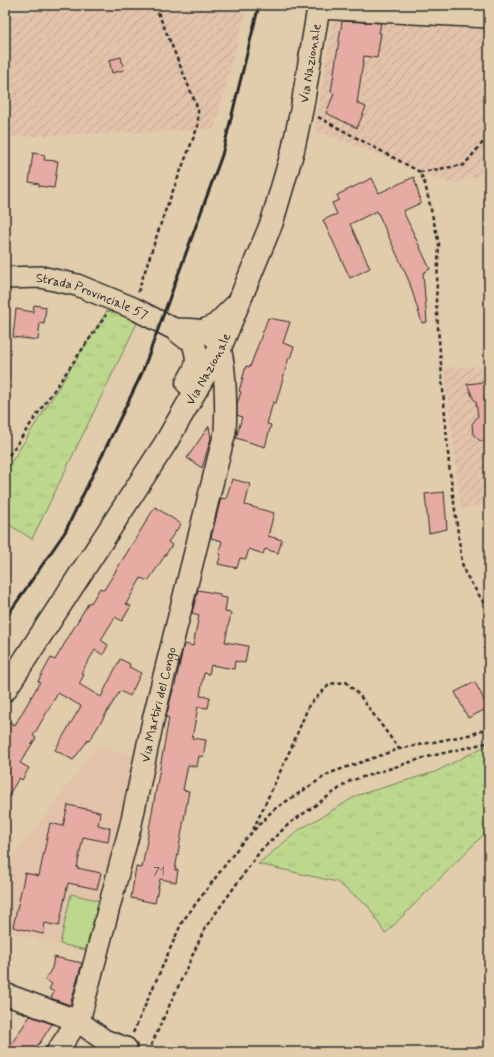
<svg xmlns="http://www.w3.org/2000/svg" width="494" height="1057" font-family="Mynerve,sans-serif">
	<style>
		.built { fill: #e2c2a9 }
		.industrial { fill: url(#industrial-furrows) }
		.grass { fill: url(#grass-tufts); stroke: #74815c }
		.park { fill: #bdd78d; stroke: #74815c }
		.building { fill: #e6aca3; stroke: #2b2b2b }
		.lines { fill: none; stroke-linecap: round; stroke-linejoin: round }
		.minor-casing { stroke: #2b2b2b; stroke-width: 24 }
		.major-casing { stroke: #2b2b2b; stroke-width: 25 }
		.path { stroke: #2b2b2b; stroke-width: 2.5; stroke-dasharray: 4 3; stroke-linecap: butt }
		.minor { stroke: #e1ccab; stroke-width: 21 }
		.major { stroke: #e1ccab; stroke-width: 22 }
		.rail { stroke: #2b2b2b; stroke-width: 3 }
		.labels { text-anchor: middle; stroke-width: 3.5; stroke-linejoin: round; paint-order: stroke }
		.number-label { font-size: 11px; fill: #5a4b49 }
		.street-label { font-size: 13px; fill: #2b2b2b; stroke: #e1ccab }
	</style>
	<defs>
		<pattern id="industrial-furrows" width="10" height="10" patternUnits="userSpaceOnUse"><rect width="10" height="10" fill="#e2c2a9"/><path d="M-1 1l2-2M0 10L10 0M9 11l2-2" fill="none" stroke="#c2a792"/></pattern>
		<pattern id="grass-tufts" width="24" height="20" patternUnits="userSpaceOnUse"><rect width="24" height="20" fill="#bdd78d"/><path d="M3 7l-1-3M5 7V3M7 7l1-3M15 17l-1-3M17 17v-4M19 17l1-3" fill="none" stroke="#a3b97a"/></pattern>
	</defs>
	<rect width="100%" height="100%" fill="#e1ccab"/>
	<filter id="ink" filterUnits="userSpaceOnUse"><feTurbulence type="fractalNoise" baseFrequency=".025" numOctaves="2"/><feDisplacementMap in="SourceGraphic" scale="8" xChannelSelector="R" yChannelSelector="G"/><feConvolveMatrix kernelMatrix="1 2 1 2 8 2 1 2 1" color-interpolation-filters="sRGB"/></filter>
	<g filter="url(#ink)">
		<polygon class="built" points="97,747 135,756 102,901 92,953 5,931 5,869"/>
		<g class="industrial">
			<polygon points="56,5 247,5 214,129 5,137 5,18 56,7"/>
			<polygon points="335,5 489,5 489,172 452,184 315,130"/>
			<polygon points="489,366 489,505 461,508 444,368"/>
		</g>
		<g class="grass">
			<polygon points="107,311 140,317 32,539 5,522 5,472"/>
			<polygon points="489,744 489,829 385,934 369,907 337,882 258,864 299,830 358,795 435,772"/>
		</g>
		<polygon class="park" points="71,894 101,901 91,951 60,944"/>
		<g class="building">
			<polygon points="342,21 381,23 379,33 381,33 377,58 364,56 357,103 366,107 357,128 326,113 334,94 331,92"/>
			<polygon points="121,57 124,70 112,73 109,60"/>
			<polygon points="33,153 45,155 44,160 58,161 54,188 39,186 39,184 29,182"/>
			<polygon points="414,177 421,203 403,211 430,269 423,273 427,322 422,323 409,281 377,211 350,224 370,268 350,278 323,220 337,214 332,203 339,200 337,195 372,178 379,193"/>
			<polygon points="34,305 46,307 44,324 40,323 38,340 13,337 16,309 33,312"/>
			<polygon points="268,318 290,322 283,343 294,347 290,358 289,357 276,403 273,402 267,424 271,425 265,447 236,438 242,417 237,415 237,404 241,392 239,391 246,366 250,367"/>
			<polygon points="485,382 486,386 489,390 489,399 488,402 488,403 489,402 489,444 479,440 473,434 472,424 478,416 476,402 473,398 467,384"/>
			<polygon points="209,426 211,438 202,468 187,458"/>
			<polygon points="232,479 250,484 245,505 274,513 268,536 282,540 278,553 265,549 263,554 249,549 246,559 240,558 237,568 218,564 221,554 219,554 222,541 211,538 221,498 226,499"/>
			<polygon points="444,492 447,529 429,533 425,494"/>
			<polygon points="155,507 181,524 168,542 172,545 148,581 141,578 126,604 131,606 122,621 115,617 101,640 108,645 103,655 95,650 81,673 84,675 79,684 101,697 120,659 130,664 129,667 141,673 130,696 120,691 89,741 88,740 73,760 55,750 81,706 58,693 33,736 36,738 20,763 29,768 22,780 19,778 5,801 5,731 10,722 15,725 40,682 38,681 51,658 55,660 89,602 91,603 100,588 104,590"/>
			<polygon points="198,590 220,594 220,597 227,598 225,612 231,613 225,642 248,646 245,663 235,661 234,669 211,665 209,674 204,673 200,696 210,697 208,708 198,707 192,738 206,740 203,757 199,756 197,767 188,765 183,790 189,791 175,870 178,870 176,882 160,879 155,903 131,898 136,867 142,868 169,718 166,717 173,690 174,690 184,644 193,646 199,615 192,613"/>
			<polygon points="475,682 488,708 468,718 455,692"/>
			<polygon points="68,805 100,812 98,825 110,828 108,842 83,837 77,868 101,873 97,889 68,883 59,926 45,923 43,934 13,927 25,873 39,876 50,823 63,826"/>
			<polygon points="54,957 82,963 70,1005 51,998 54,992 49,989 52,984 45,980 52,968"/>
			<polygon points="30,1016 52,1024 39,1044 38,1044 32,1052 6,1052"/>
		</g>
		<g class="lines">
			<defs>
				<g id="minor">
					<polyline points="318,8 489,17"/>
					<path id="s1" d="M5,278l36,-1 36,8 56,23 41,21 10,8"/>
					<polyline points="5,994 78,1021 104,1040 126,1048"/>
					<path id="s2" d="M57,1052l23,-35 51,-193 23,-108 71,-284c1,-18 2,-81 -10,-94 -9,-10 -28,-8 -41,-9"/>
				</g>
				<g id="major">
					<polyline points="203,331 216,325 234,307"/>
					<path d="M187,383c9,-15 13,-20 7,-38"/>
					<path id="s3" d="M5,690l160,-246 55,-96 52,-126 21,-72 9,-42 17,-103"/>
				</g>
			</defs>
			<use href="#minor" class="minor-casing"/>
			<use href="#major" class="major-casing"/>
			<g class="path">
				<polyline points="318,117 420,172 425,184 439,244 436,302 449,465 462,563 465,573 489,611"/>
				<polyline points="420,172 464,165 489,135"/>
				<polyline points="138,292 164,214 198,126 198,109 155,5"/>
				<polyline points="5,461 106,315"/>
				<polyline points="253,830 292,746 309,705 330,684 346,682 360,696 399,749"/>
				<polyline points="133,1033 182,922 241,844 273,810 330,773 399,749 473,734 489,727"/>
				<polyline points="148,1052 205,928 261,850 290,823 350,781 427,757 486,743 489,741"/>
			</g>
			<use href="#minor" class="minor"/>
			<use href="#major" class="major"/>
			<polyline class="rail" points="5,619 65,532 142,373 222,155 259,5"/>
		</g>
	</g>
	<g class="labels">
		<g class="number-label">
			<text x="159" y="875">71</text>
		</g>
		<g class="street-label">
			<text dy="5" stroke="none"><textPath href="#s3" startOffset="704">Via Nazionale</textPath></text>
			<text dy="5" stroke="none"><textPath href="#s1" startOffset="90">Strada Provinciale 57</textPath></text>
			<text dy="5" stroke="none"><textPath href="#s3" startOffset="380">Via Nazionale</textPath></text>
			<text dy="5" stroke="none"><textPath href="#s2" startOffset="364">Via Martiri del Congo</textPath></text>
		</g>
	</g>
	<rect width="494" height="1057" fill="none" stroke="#e1ccab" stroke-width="20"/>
	<rect x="10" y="10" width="474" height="1037" fill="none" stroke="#2b2b2b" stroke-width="1.5" filter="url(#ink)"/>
</svg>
